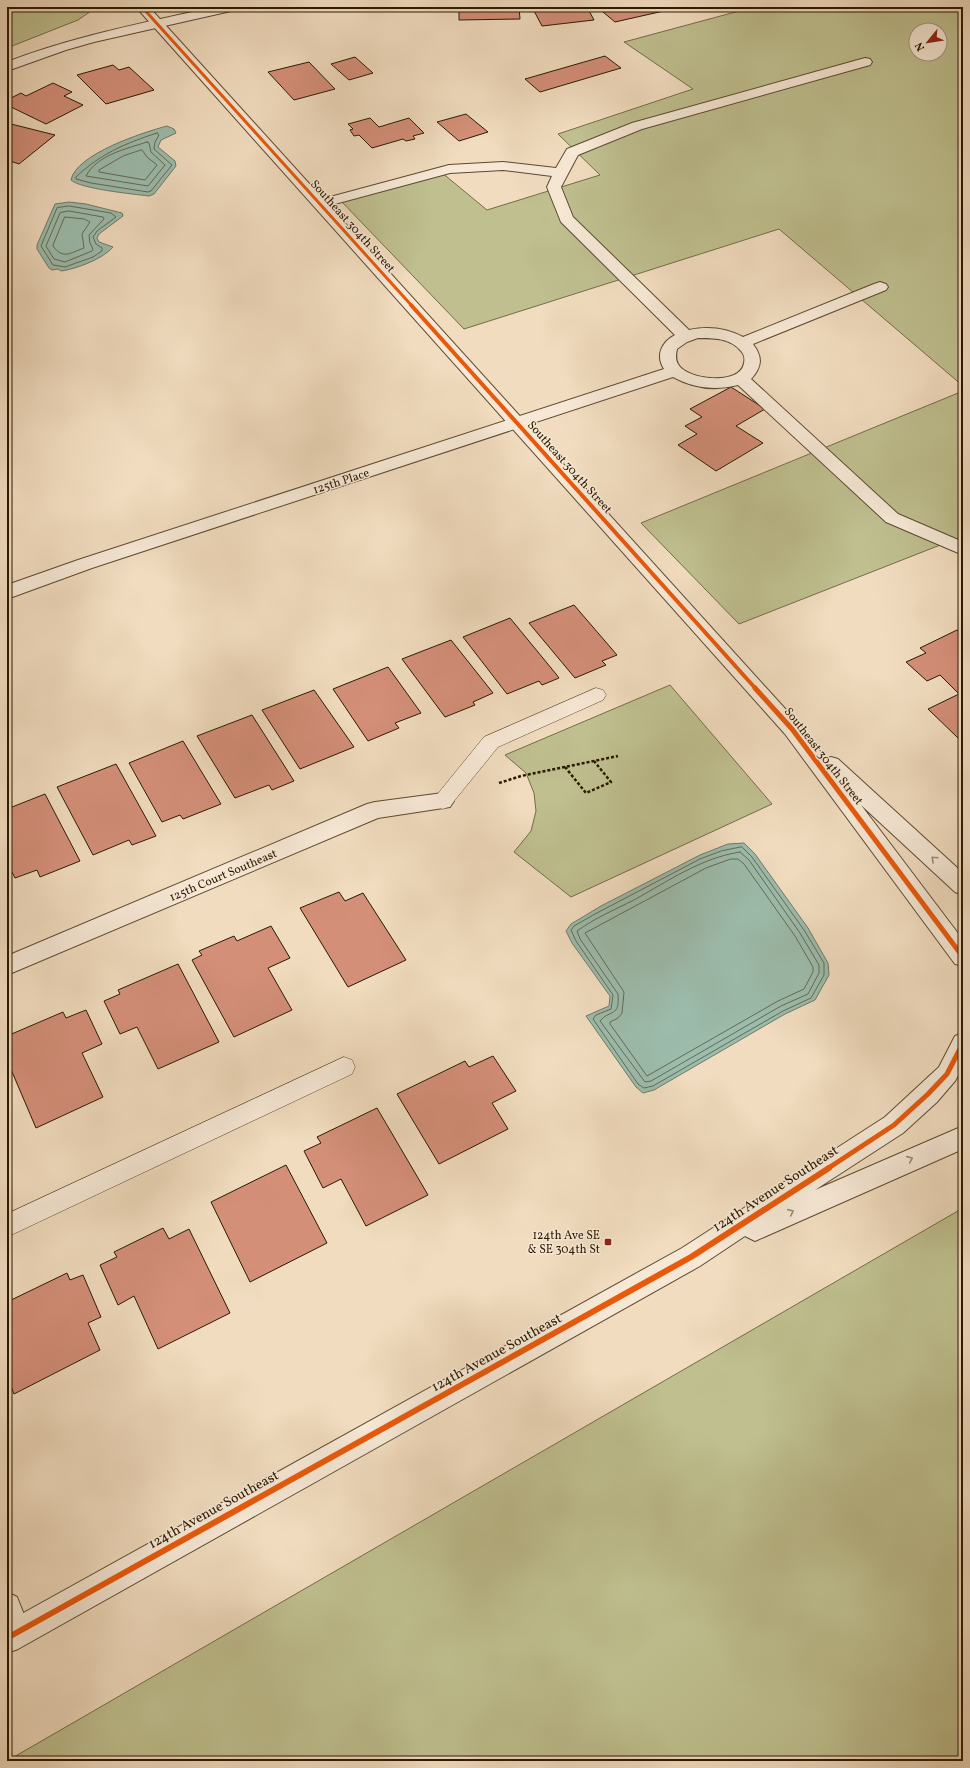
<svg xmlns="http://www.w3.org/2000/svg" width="970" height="1768" font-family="Vollkorn,serif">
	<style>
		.green { fill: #bfbf8f; stroke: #746c48; fill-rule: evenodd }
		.water { fill: #9cbcac; stroke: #6e7b68 }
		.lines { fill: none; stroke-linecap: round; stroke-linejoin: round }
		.shore { stroke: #636a56; stroke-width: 1 }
		.building { fill: #d48f79; stroke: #2a1901 }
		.service-casing { stroke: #5c4a30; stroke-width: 1 }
		.minor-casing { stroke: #5c4a30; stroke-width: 2 }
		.tertiary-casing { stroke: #5c4a30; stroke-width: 2 }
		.path { stroke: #2a1901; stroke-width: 2.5; stroke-dasharray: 3 2; stroke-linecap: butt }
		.service { fill: #f6e8d5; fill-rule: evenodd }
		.minor { fill: #f6e8d5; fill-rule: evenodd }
		.tertiary { fill: #f6e8d5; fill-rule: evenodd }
		.cycleway-far3-casing { stroke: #f6e8d5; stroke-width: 4.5 }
		.cycleway-far2-casing { stroke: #f6e8d5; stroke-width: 6 }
		.cycleway-far1-casing { stroke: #f6e8d5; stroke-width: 8 }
		.cycleway-casing { stroke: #f6e8d5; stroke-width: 9 }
		.cycleway-far3 { stroke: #e8590c; stroke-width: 3 }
		.cycleway-far2 { stroke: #e8590c; stroke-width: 4 }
		.cycleway-far1 { stroke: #e8590c; stroke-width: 5 }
		.cycleway { stroke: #e8590c; stroke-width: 6 }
		.oneway { stroke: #9a8b76 }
		.poi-dot { fill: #8f2418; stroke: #f6e8d5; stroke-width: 1.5 }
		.labels { text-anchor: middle; stroke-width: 3; stroke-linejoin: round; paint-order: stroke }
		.street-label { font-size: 12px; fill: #2a1901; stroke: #f6e8d5 }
		.poi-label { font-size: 12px; fill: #2a1901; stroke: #f6e8d5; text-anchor: end }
		.near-street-label { font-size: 14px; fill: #2a1901; stroke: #f6e8d5 }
	</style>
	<rect width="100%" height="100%" fill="#f1dcbf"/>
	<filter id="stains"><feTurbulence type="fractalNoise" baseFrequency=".005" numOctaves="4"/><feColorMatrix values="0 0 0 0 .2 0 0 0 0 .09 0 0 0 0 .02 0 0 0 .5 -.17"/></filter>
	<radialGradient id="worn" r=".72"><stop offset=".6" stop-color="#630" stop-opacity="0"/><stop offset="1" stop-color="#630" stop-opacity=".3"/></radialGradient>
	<g class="green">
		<polygon points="7,7 88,7 91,11 78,20 7,48"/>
		<path d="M754,7h209v379l-184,-157 -315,100 -124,-129 101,-28 46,38 113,-35 -42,-41 135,-45 -69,-47zM916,30h24v24h-24z"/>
		<polygon points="963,391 963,548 953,540 739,624 641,523"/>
		<polygon points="670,685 772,804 571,897 514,852 531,831 536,811 534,793 526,773 505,755"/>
		<polygon points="963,1208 963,1761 7,1761"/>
	</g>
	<g class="water">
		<path d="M167,126l7,3 2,4 -15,7 -3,7 17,14 1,5 -22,28 -5,2c-16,-2 -68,-7 -78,-16 5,-26 73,-48 96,-54z"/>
		<path d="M69,202l17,2 36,9 1,3 -24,18 -2,4 2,4 14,5c-10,12 -37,22 -52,24l-3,-2 -6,1 -3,-2 -12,-19v-4l18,-41z"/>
		<polygon points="744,843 755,854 808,928 828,963 829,975 815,1000 785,1014 654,1090 643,1093 636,1087 586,1016 609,1006 610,996 572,943 566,931 571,924 601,906 700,855 728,844"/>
	</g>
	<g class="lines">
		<g class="shore">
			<path d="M157,133l2,2 -4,7 -1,7 18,16 -21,26 -3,1 -57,-9 -15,-4v-2c24,-23 50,-34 81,-44z"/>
			<path d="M147,142l2,1 2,9 14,13 -17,21 -62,-10c11,-21 40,-27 61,-34z"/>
			<polygon points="142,150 147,157 157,165 145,180 99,172 99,170 123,156"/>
			<polygon points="69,206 111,213 116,217 97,231 93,237 96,244 102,248 102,251 93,257 65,267 53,265 41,246 57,208"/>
			<polygon points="69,211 103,217 104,219 89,235 90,243 93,249 92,251 65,262 54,259 46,246 60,213"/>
			<path d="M65,217l19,2 6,3 -8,12 2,14c-14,5 -21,12 -31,-2z"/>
			<polygon points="742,847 752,857 804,930 824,963 824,975 811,998 783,1011 653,1086 644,1088 638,1084 593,1019 596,1015 611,1009 613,995 576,941 571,930 574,926 595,914 700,859 721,851"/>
			<path d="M740,852l9,8 51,73 19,32v8l-11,21 -27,12 -130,75 -6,1 -45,-61c10,-12 20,-3 18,-27l-38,-55 -3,-8c18,-13 37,-21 57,-31 34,-19 67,-42 106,-48z"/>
			<polygon points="731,859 738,859 744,864 795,936 813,967 813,972 804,989 778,1001 647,1076 610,1024 610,1022 618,1018 622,1013 624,992 585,933 706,868"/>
		</g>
	</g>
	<g class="building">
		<polygon points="459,7 519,7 520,19 459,20"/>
		<polygon points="548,7 587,7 594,20 542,26 533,9"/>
		<polygon points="597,7 664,7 668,10 615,22"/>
		<polygon points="605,56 621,68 540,92 525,79"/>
		<polygon points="355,57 373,73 349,80 331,64"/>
		<polygon points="309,62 335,89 294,100 268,72"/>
		<polygon points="113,65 119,70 129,67 154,90 106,104 77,75"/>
		<polygon points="53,83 72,92 64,96 83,105 46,124 7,105 7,100 21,93 26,96"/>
		<polygon points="466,114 488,132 459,141 437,122"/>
		<polygon points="370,118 379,127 409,118 424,133 413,136 415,139 406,141 403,139 372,148 359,135 354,136 350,130 353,129 348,124"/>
		<polygon points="7,123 55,135 19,164 7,160"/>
		<polygon points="731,387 765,409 736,426 763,443 716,471 678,445 697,434 685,426 702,417 690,409"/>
		<polygon points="574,605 617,655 602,661 606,665 575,678 529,623"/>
		<polygon points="510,618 556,674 559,678 542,685 539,681 507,694 463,637"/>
		<polygon points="957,630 963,636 963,735 958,738 928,709 959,694 940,675 927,681 906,662 926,653 920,648"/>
		<polygon points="451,640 493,693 473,702 475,705 445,717 402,659"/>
		<polygon points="388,667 421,713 395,723 399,728 368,741 333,689"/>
		<polygon points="314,690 354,747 300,769 262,710"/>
		<polygon points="252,715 294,781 272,790 269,785 235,798 197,736"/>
		<polygon points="183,741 221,804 183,819 180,815 162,822 129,763"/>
		<polygon points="116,764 156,836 132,845 129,840 93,855 57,787"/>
		<polygon points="45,794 80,861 40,877 37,870 15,878 7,862 7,809"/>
		<polygon points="339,892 345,901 363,893 406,960 348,987 300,908"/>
		<polygon points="271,926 290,958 268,968 292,1010 234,1037 192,960 202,955 199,951 234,936 237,941"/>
		<polygon points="178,964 219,1042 158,1069 137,1027 120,1034 104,1001 120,994 118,990"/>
		<polygon points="86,1010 102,1044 82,1053 103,1097 36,1128 7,1060 7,1036 63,1012 66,1018"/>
		<polygon points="493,1056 516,1091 492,1103 508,1129 439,1164 397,1094 465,1061 469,1067"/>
		<polygon points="377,1108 428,1195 366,1226 341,1179 323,1188 304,1151 321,1143 317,1137"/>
		<polygon points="286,1165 327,1243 250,1282 211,1202"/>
		<polygon points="163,1228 169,1239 189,1229 230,1313 158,1349 134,1296 118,1305 100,1265 117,1257 114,1252"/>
		<polygon points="67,1273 70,1280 83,1275 101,1317 88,1323 100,1350 14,1394 7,1376 7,1302"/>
	</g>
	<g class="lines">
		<defs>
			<g id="service">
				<polygon points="596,688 603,690 606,695 603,700 498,747 450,806 443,809 436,806 433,801 436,796 484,737"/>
				<polygon points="344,1057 352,1060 355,1067 352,1074 7,1237 7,1214"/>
			</g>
			<g id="minor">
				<path d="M214,7h23l-1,3 -5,1 -137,31 -28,8 -59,21v-9c67,-26 137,-39 207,-55z"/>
				<path d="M865,58l5,1 2,3 -2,3 -228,64 -64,26 -17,32 12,30 116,113c19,-4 37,-2 54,7l131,-53 6,-2 6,2 2,3 -2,3 -133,54c10,13 9,23 -2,35l147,135 65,28v13l-77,-33 -148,-137c-22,6 -45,3 -65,-8l-581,191 -85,31v-14l71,-25 586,-191c-9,-14 -2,-27 11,-34l-114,-113 -14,-35 5,-11 -49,-6 -53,3 -130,35 -5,-1 -2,-3 2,-3 134,-36 54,-3 53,6 11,-19 65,-26zM698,338c16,0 32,0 43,13 3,3 4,8 3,12 -3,23 -58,17 -66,1 -3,-5 -2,-10 -1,-15l10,-7z"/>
				<polygon points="443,793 450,795 454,801 450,807 378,818 7,975 7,956 367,804 375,802"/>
				<polygon points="7,1592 17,1597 31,1632 27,1643 16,1647 7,1643"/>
			</g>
			<g id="tertiary">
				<polygon points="136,7 149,7 799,724 826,759 831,757 838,759 963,873 963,895 955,892 861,805 963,940 963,966 955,964 785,734"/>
				<polygon points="963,1033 963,1067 955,1081 937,1102 903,1133 815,1190 963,1126 963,1149 764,1237 755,1241 745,1236 700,1266 18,1649 7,1653 7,1622 682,1248 885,1117 939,1067 955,1036"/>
			</g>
		</defs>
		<use href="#service" class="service-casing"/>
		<use href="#minor" class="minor-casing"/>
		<use href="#tertiary" class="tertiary-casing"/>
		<g class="path">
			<polyline points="565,767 586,793 611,782 594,761"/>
			<polyline points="499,783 521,776 618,756"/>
		</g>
		<use href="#service" class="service"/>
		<use href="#minor" class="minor"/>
		<use href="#tertiary" class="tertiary"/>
		<defs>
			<polyline id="cycleway-far3" points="142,7 412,306"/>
			<polyline id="cycleway-far2" points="411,305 756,689"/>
			<g id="cycleway-far1">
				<polyline points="755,688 792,729 963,957"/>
				<polyline points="827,1169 894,1125 928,1094 947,1074 963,1043"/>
			</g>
			<polyline id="cycleway" points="7,1638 691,1257 829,1168"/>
		</defs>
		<use href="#cycleway-far3" class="cycleway-far3-casing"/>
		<use href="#cycleway-far2" class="cycleway-far2-casing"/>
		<use href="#cycleway-far1" class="cycleway-far1-casing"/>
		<use href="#cycleway" class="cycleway-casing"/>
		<use href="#cycleway-far3" class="cycleway-far3"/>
		<use href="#cycleway-far2" class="cycleway-far2"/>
		<use href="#cycleway-far1" class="cycleway-far1"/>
		<use href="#cycleway" class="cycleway"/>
	</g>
	<defs><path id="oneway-chevron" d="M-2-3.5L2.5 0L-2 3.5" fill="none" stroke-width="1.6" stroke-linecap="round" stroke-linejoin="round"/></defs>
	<g class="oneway">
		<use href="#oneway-chevron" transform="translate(934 859) rotate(-137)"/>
		<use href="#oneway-chevron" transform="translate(910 1159) rotate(-24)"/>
		<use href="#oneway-chevron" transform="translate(791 1212) rotate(-24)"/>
	</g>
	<rect class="poi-dot" x="604" y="1238" width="8" height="8" rx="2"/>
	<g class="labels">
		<g class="street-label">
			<text transform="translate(353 226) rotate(48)" y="4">Southeast 304th Street</text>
			<text transform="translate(570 467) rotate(48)" y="4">Southeast 304th Street</text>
			<text transform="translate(341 481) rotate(-18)" y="4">125th Place</text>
			<text transform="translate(824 756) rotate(52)" y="4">Southeast 304th Street</text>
			<text transform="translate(223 875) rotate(-23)" y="4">125th Court Southeast</text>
		</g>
		<g class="poi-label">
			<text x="600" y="1239">124th Ave SE<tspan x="600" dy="14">&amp; SE 304th St</tspan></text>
		</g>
		<g class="near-street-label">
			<text transform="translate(775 1188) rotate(-33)" y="5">124th Avenue Southeast</text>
			<text transform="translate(496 1352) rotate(-29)" y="5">124th Avenue Southeast</text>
			<text transform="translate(213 1509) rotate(-29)" y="5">124th Avenue Southeast</text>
		</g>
	</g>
	<rect width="970" height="1768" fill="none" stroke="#f1dcbf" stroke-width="24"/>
	<rect x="8" y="8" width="954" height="1752" fill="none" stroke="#2a1901" stroke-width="2"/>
	<rect x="12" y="12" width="946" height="1744" fill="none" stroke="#2a1901"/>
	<g transform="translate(928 42) rotate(240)"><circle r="19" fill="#f6e8d5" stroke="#a49580"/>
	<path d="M0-3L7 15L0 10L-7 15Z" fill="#8f2418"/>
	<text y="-6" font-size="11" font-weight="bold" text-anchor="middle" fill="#2a1901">N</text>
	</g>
	<rect width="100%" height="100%" filter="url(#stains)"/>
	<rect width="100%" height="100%" fill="url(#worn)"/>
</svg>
